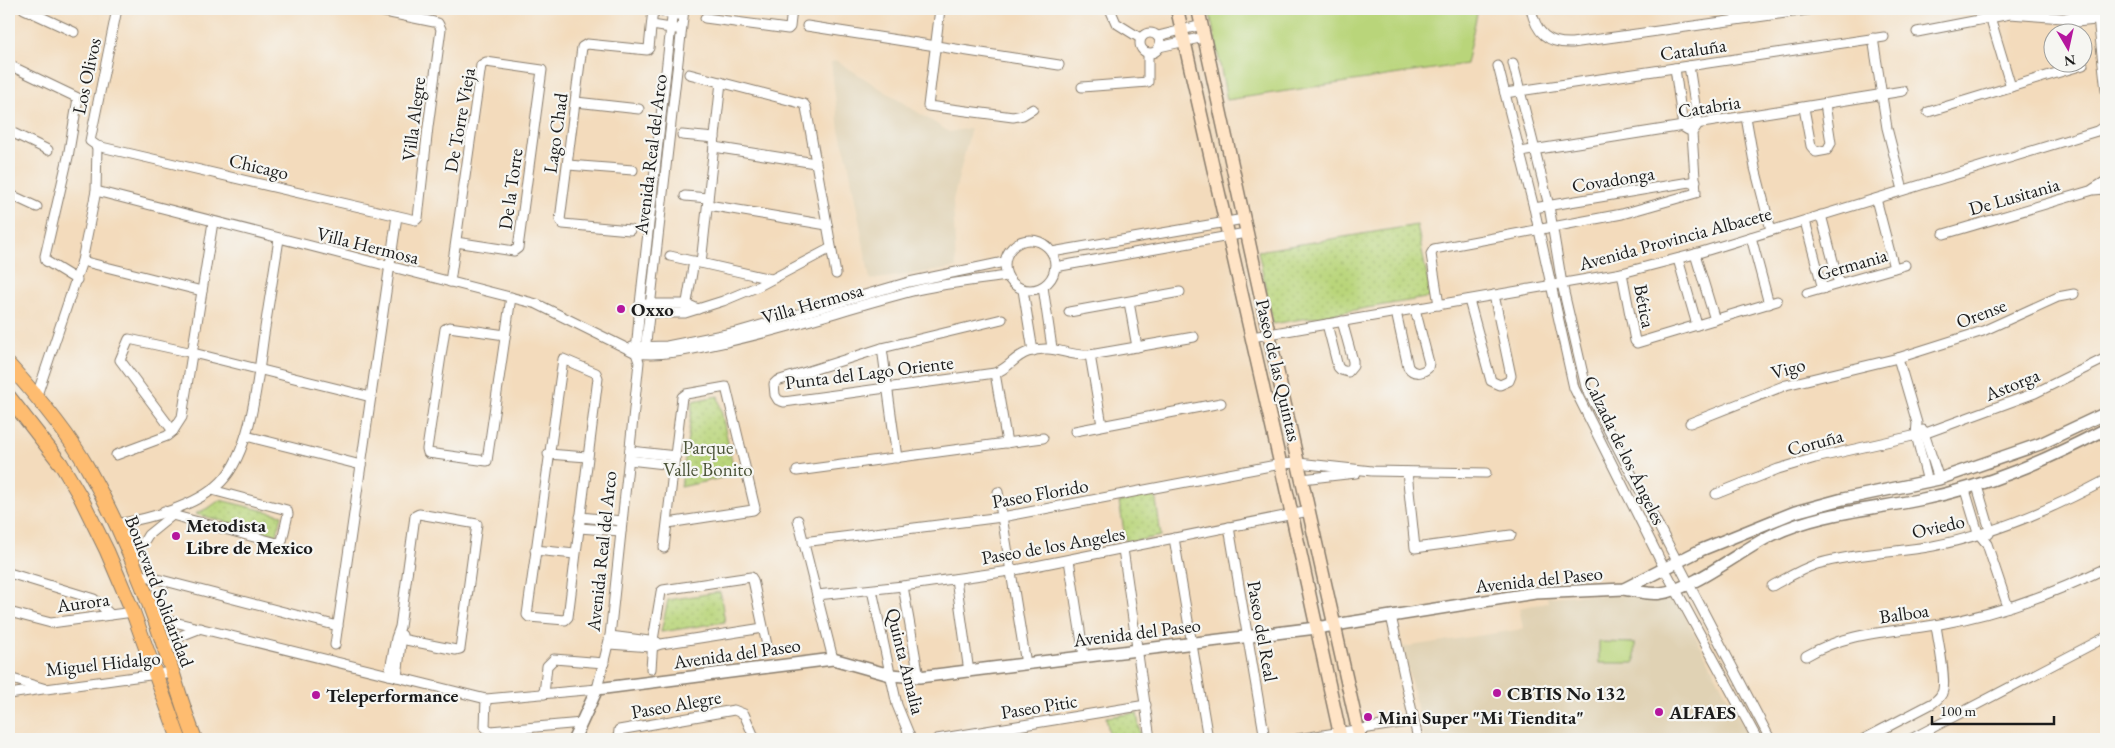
<svg xmlns="http://www.w3.org/2000/svg" width="2115" height="748" font-family="'EB Garamond',serif">
	<style>
		.built { fill: #e0d2b4 }
		.grass { fill: #b9d57a; stroke: #6a784b }
		.park { fill: url(#park-dots); stroke: #6a784b }
		.lines { fill: none; stroke-linecap: round; stroke-linejoin: round }
		.minor-casing { stroke: #887c6c; stroke-width: 11 }
		.tertiary-casing { stroke: #887c6c; stroke-width: 14 }
		.secondary-casing { stroke: #887c6c; stroke-width: 15 }
		.primary-casing { stroke: #887c6c; stroke-width: 16 }
		.minor { stroke: #fff; stroke-width: 9 }
		.tertiary { stroke: #fff; stroke-width: 11 }
		.secondary { stroke: #ffe4c6; stroke-width: 12 }
		.primary { stroke: #febc70; stroke-width: 14 }
		.poi-dot { fill: #b5179e; stroke: #f6f6f2; stroke-width: 2 }
		.labels { text-anchor: middle; stroke-width: 4.5; stroke-linejoin: round; paint-order: stroke }
		.street-label { font-size: 19px; fill: #1c1c1c; stroke: #f6f6f2 }
		.poi-label { font-size: 19px; font-weight: bold; fill: #1c1c1c; stroke: #f6f6f2; text-anchor: start }
		.park-label { font-size: 19px; fill: #4b5438; stroke: #f6f6f2 }
	</style>
	<defs>
		<pattern id="park-dots" width="8" height="8" patternUnits="userSpaceOnUse" patternTransform="scale(1.25)"><rect width="8" height="8" fill="#b9d57a"/><path d="M2 2h.1M6 6h.1" fill="none" stroke="#9eb669" stroke-width="1.8" stroke-linecap="round"/></pattern>
	</defs>
	<rect width="100%" height="100%" fill="#f6f6f2"/>
	<filter id="ink" filterUnits="userSpaceOnUse"><feTurbulence type="fractalNoise" baseFrequency=".02" numOctaves="2"/><feDisplacementMap in="SourceGraphic" scale="10" xChannelSelector="R" yChannelSelector="G"/><feConvolveMatrix kernelMatrix="1 2 1 2 8 2 1 2 1" color-interpolation-filters="sRGB"/></filter>
	<filter id="wash" filterUnits="userSpaceOnUse"><feTurbulence type="fractalNoise" baseFrequency=".0096" numOctaves="4" result="noise"/><feDisplacementMap in="SourceGraphic" scale="20" xChannelSelector="R" yChannelSelector="G"/><feGaussianBlur stdDeviation="1.12" result="paint"/><feColorMatrix in="noise" values="0 0 0 0 0 0 0 0 0 0 0 0 0 0 0 0 0 1.4 0 .05"/><feComposite in="paint" operator="in"/></filter>
	<g filter="url(#wash)">
		<rect width="100%" height="100%" fill="#f3dbbc"/>
		<g class="built">
			<polygon points="837,61 949,132 971,128 953,200 956,268 870,280 848,161 839,130 831,62"/>
			<polygon points="1579,595 1629,595 1673,600 1680,607 1750,739 1424,739 1403,647 1523,629 1519,608 1548,602 1547,597"/>
		</g>
		<g class="grass">
			<polygon points="1209,9 1478,9 1466,64 1227,100"/>
			<polygon points="1599,642 1635,643 1635,663 1599,663"/>
		</g>
		<g class="park">
			<polygon points="1417,225 1431,297 1273,324 1258,251"/>
			<polygon points="718,396 735,475 681,487 693,401"/>
			<polygon points="1155,493 1161,536 1126,543 1119,502"/>
			<polygon points="220,500 282,515 277,535 195,514 210,507"/>
			<polygon points="720,592 725,622 661,632 668,600"/>
			<polygon points="1137,713 1141,739 1110,739 1106,717"/>
		</g>
	</g>
	<g filter="url(#ink)">
		<g class="lines">
			<defs>
				<g id="minor">
					<polyline points="24,9 74,32"/>
					<polyline points="117,9 90,141 97,146 416,220 418,218 428,127 441,29 438,23 434,22 370,9"/>
					<polyline points="940,9 928,106 1013,117 1023,115 1033,109"/>
					<polyline points="1110,9 1116,23 1140,38"/>
					<path d="M1531,9c5,24 17,35 41,34l242,-34"/>
					<polyline points="2097,9 2106,91"/>
					<polyline points="653,10 678,15"/>
					<polyline points="1990,17 2011,87"/>
					<polyline points="705,18 788,29 790,27 792,9"/>
					<polyline points="2064,18 2076,15 2106,12"/>
					<polyline points="652,25 677,29"/>
					<polyline points="807,26 1059,65"/>
					<polyline points="1917,32 2010,14 2063,18 2076,22 2106,19"/>
					<circle cx="1150" cy="43" r="10"/>
					<polyline points="1158,36 1202,25"/>
					<polyline points="1873,38 1887,128 1903,190"/>
					<polyline points="1159,47 1204,37"/>
					<polyline points="1513,63 1549,206 1562,284 1586,387 1770,739"/>
					<polyline points="9,65 78,98 68,157 45,256 46,261 77,280"/>
					<polyline points="1498,66 1534,208 1574,388 1664,568 1757,739"/>
					<polyline points="1675,68 1683,127 1688,130"/>
					<polyline points="689,74 804,104 806,107 836,274"/>
					<polyline points="1082,87 1148,82 1148,53"/>
					<polyline points="1505,93 1884,37"/>
					<polyline points="576,102 639,109"/>
					<polyline points="1804,108 1811,146 1816,152 1827,150 1831,143 1825,104"/>
					<polyline points="1928,112 2083,65"/>
					<polyline points="1746,117 1755,168 1771,230"/>
					<polyline points="9,131 48,150"/>
					<polyline points="682,135 715,138"/>
					<polyline points="714,147 815,163"/>
					<polyline points="1520,152 1903,91"/>
					<polyline points="568,165 633,170"/>
					<polyline points="2093,189 2106,181"/>
					<path d="M96,191l441,113 99,49c29,4 61,-5 90,-11 65,-14 127,-36 191,-52 29,-7 60,-10 90,-14"/>
					<polyline points="9,194 37,207"/>
					<polyline points="685,196 708,198"/>
					<polyline points="1876,199 1894,268"/>
					<polyline points="708,205 827,225"/>
					<polyline points="1534,208 1696,181"/>
					<polyline points="1821,215 1839,284"/>
					<polyline points="1805,221 1823,289"/>
					<polyline points="630,230 563,224 560,220 582,47 587,44 647,50 649,48 653,9"/>
					<polyline points="1944,234 2093,190 2106,189"/>
					<polyline points="1751,237 1769,304"/>
					<circle cx="1030" cy="265" r="25"/>
					<polyline points="1052,252 1244,219"/>
					<polyline points="1695,254 1715,320"/>
					<polyline points="670,256 771,279"/>
					<polyline points="1678,259 1697,325"/>
					<polyline points="82,261 202,291"/>
					<polyline points="701,263 721,82"/>
					<polyline points="1055,267 1246,233"/>
					<polyline points="1622,273 1635,341 1637,343 1777,301"/>
					<polyline points="450,282 481,65 486,62 542,70 518,248 514,251 456,242"/>
					<polyline points="1043,287 1052,348"/>
					<polyline points="1023,290 1033,351"/>
					<polyline points="1807,293 1905,265"/>
					<polyline points="1469,300 1491,381 1500,385 1509,381 1511,376 1494,295"/>
					<polyline points="1129,302 1137,347"/>
					<polyline points="646,304 687,304 698,309"/>
					<polyline points="1439,305 1431,254 1434,249 1622,214 1696,193 1692,133 1698,124 1689,66"/>
					<polyline points="686,308 694,261"/>
					<polyline points="1069,312 1180,292"/>
					<path d="M1396,312l12,55c5,7 13,7 20,1l1,-5 -14,-54"/>
					<polyline points="646,313 685,313 723,301 759,286 831,248"/>
					<path d="M1002,319l-120,29 -105,33 -3,3 1,11 3,5 6,2 211,-29c13,-4 20,-17 33,-21 26,-9 38,5 62,3l104,-18"/>
					<polyline points="1327,324 1338,367 1341,370 1348,372 1353,366 1353,361 1342,321"/>
					<polyline points="505,335 449,327 445,329 427,449 428,453 487,461 511,297"/>
					<polyline points="1252,337 1622,273 1695,254 2097,131 2106,125"/>
					<polyline points="632,347 667,346 737,332 909,282 1004,262"/>
					<polyline points="882,348 897,458"/>
					<polyline points="645,351 684,9"/>
					<polyline points="1090,355 1102,425"/>
					<polyline points="1898,358 1917,423 1916,435 1928,482"/>
					<polygon points="563,359 596,373 598,378 568,617 565,620 529,617 527,615"/>
					<polyline points="995,373 1007,443"/>
					<polyline points="36,398 82,261 96,191 97,146"/>
					<polyline points="1690,423 1786,385 1898,358 1983,331 2058,297 2074,294"/>
					<polyline points="1923,430 1939,479"/>
					<polyline points="173,431 120,360 129,339 193,353 371,397"/>
					<polyline points="1075,431 1221,403"/>
					<polyline points="246,436 361,465"/>
					<polyline points="630,451 676,456"/>
					<polyline points="548,454 587,457"/>
					<polyline points="116,455 167,436 173,431 182,417 213,222"/>
					<polyline points="629,460 674,465"/>
					<polyline points="797,471 1043,438"/>
					<polyline points="1407,472 1415,548 1511,535"/>
					<polyline points="1302,479 1356,473"/>
					<polyline points="1977,486 1990,530 1989,534"/>
					<polyline points="1965,490 1978,533 1987,544 2008,607"/>
					<polyline points="998,492 1026,664"/>
					<polyline points="1716,494 1778,469 1815,458 1926,433 2035,393 2106,358"/>
					<polyline points="164,511 172,515 277,543 282,541 288,514 287,510 212,490"/>
					<polyline points="580,517 622,521"/>
					<polyline points="798,520 833,659"/>
					<path d="M116,524c32,-5 81,-18 105,-42 31,-31 37,-106 43,-148 5,-32 10,-63 15,-95"/>
					<polyline points="1229,527 1265,739"/>
					<polyline points="579,528 621,531"/>
					<polyline points="1174,538 1208,739"/>
					<polyline points="803,542 1002,517 1281,464 1298,463 1372,471 1486,473"/>
					<polyline points="664,548 682,397 686,394 726,387 755,508 753,510 668,523"/>
					<polyline points="1123,549 1150,739"/>
					<polyline points="535,550 575,554"/>
					<polyline points="133,560 148,535 175,513"/>
					<polyline points="1069,560 1084,656"/>
					<polyline points="9,573 94,599 111,615"/>
					<polyline points="138,574 338,626"/>
					<polyline points="956,579 969,672"/>
					<polyline points="903,586 919,677"/>
					<path d="M1772,586c15,-8 29,-17 45,-22 38,-11 77,-11 116,-18 61,-12 119,-37 173,-66"/>
					<polyline points="872,590 897,705 911,739"/>
					<polyline points="817,595 903,586 1010,571 1309,511"/>
					<polyline points="9,612 51,623 133,612"/>
					<polyline points="1391,616 1418,739"/>
					<polyline points="154,617 486,699 597,689 610,636 639,362 636,353 640,304 673,9"/>
					<polyline points="610,636 657,642"/>
					<polyline points="609,644 652,647 661,644 763,628"/>
					<polyline points="335,645 397,216"/>
					<polyline points="165,650 183,635 201,628"/>
					<path d="M1806,656c43,-25 82,-23 129,-31 59,-10 118,-31 171,-57"/>
					<polyline points="651,669 653,640 661,592 663,590 751,577 753,580 768,650"/>
					<polyline points="389,675 396,638 400,627 415,516 419,514 477,524 460,649 456,650 396,638"/>
					<polyline points="397,677 402,635"/>
					<polyline points="9,678 46,689 172,672"/>
					<polyline points="9,694 43,689"/>
					<polyline points="544,694 547,666 554,659 604,663"/>
					<polyline points="486,699 485,727 490,731 582,723"/>
					<polyline points="618,739 619,730 734,710 744,714 755,739"/>
					<polyline points="937,739 1146,705"/>
					<polyline points="1297,739 1414,721"/>
					<path d="M1864,739l69,-36c5,-4 9,-7 10,-13 3,-15 -5,-48 -7,-65"/>
					<polyline points="1911,739 2106,637"/>
				</g>
				<g id="tertiary">
					<path d="M1624,589c12,2 25,6 37,4 31,-3 80,-43 111,-58 48,-23 99,-25 151,-36 65,-13 124,-39 183,-70"/>
					<polyline points="574,739 597,689 833,659 890,675 919,677 1316,628 1535,593 1624,589 1701,550 1795,512 1843,499 1939,479 2040,444 2106,413"/>
				</g>
				<g id="secondary">
					<polyline points="1177,9 1292,515 1341,739"/>
					<polyline points="1198,9 1269,334 1360,739"/>
				</g>
				<g id="primary">
					<path d="M9,365c26,29 59,68 78,102 27,48 49,99 67,150 15,40 25,82 41,122"/>
					<polyline points="9,397 61,464 80,496 107,551 133,612 179,739"/>
				</g>
			</defs>
			<use href="#minor" class="minor-casing"/>
			<use href="#tertiary" class="tertiary-casing"/>
			<use href="#secondary" class="secondary-casing"/>
			<use href="#primary" class="primary-casing"/>
			<use href="#minor" class="minor"/>
			<use href="#tertiary" class="tertiary"/>
			<use href="#secondary" class="secondary"/>
			<use href="#primary" class="primary"/>
		</g>
	</g>
	<g class="poi-dot">
		<circle cx="621" cy="309" r="5"/>
		<circle cx="176" cy="536" r="5"/>
		<circle cx="1497" cy="693" r="5"/>
		<circle cx="316" cy="695" r="5"/>
		<circle cx="1659" cy="712" r="5"/>
		<circle cx="1368" cy="717" r="5"/>
	</g>
	<g class="labels">
		<g class="street-label">
			<text transform="translate(1693 49) rotate(-8)" y="7">Cataluña</text>
			<text transform="translate(86 76) rotate(-78)" y="7">Los Olivos</text>
			<text transform="translate(1709 106) rotate(-9)" y="7">Catabria</text>
			<text transform="translate(413 119) rotate(-83)" y="7">Villa Alegre</text>
			<text transform="translate(459 120) rotate(-80)" y="7">De Torre Vieja</text>
			<text transform="translate(555 133) rotate(-82)" y="7">Lago Chad</text>
			<text transform="translate(650 154) rotate(-83)" y="7">Avenida Real del Arco</text>
			<text transform="translate(259 166) rotate(13)" y="7">Chicago</text>
			<text transform="translate(1613 179) rotate(-9)" y="7">Covadonga</text>
			<text transform="translate(510 189) rotate(-82)" y="7">De la Torre</text>
			<text transform="translate(2014 196) rotate(-16)" y="7">De Lusitania</text>
			<text transform="translate(1675 238) rotate(-15)" y="7">Avenida Provincia Albacete</text>
			<text transform="translate(368 245) rotate(14)" y="7">Villa Hermosa</text>
			<text transform="translate(1852 264) rotate(-16)" y="7">Germania</text>
			<text transform="translate(812 303) rotate(-16)" y="7">Villa Hermosa</text>
			<text transform="translate(1645 306) rotate(79)" y="7">Bética</text>
			<text transform="translate(1981 313) rotate(-21)" y="7">Orense</text>
			<text transform="translate(1788 368) rotate(-16)" y="7">Vigo</text>
			<text transform="translate(1279 370) rotate(77)" y="7">Paseo de las Quintas</text>
			<text transform="translate(869 372) rotate(-7)" y="7">Punta del Lago Oriente</text>
			<text transform="translate(2012 384) rotate(-22)" y="7">Astorga</text>
			<text transform="translate(1815 442) rotate(-15)" y="7">Coruña</text>
			<text transform="translate(1625 450) rotate(64)" y="7">Calzada de los Ángeles</text>
			<text transform="translate(1040 493) rotate(-10)" y="7">Paseo Florido</text>
			<text transform="translate(1938 526) rotate(-13)" y="7">Oviedo</text>
			<text transform="translate(1053 545) rotate(-10)" y="7">Paseo de los Angeles</text>
			<text transform="translate(601 551) rotate(-84)" y="7">Avenida Real del Arco</text>
			<text transform="translate(1539 579) rotate(-6)" y="7">Avenida del Paseo</text>
			<text transform="translate(160 591) rotate(69)" y="7">Boulevard Solidaridad</text>
			<text transform="translate(83 602) rotate(-8)" y="7">Aurora</text>
			<text transform="translate(1904 613) rotate(-8)" y="7">Balboa</text>
			<text transform="translate(1263 631) rotate(80)" y="7">Paseo del Real</text>
			<text transform="translate(1137 632) rotate(-7)" y="7">Avenida del Paseo</text>
			<text transform="translate(737 653) rotate(-8)" y="7">Avenida del Paseo</text>
			<text transform="translate(906 661) rotate(76)" y="7">Quinta Amalia</text>
			<text transform="translate(103 663) rotate(-6)" y="7">Miguel Hidalgo</text>
			<text transform="translate(676 704) rotate(-10)" y="7">Paseo Alegre</text>
			<text transform="translate(1039 706) rotate(-9)" y="7">Paseo Pitic</text>
		</g>
		<g class="poi-label">
			<text x="631" y="316">Oxxo</text>
			<text x="186" y="532">Metodista<tspan x="186" dy="22">Libre de Mexico</tspan></text>
			<text x="1507" y="700">CBTIS No 132</text>
			<text x="326" y="702">Teleperformance</text>
			<text x="1669" y="719">ALFAES</text>
			<text x="1378" y="724">Mini Super "Mi Tiendita"</text>
		</g>
		<g class="park-label">
			<text x="708" y="454">Parque<tspan x="708" dy="22">Valle Bonito</tspan></text>
		</g>
	</g>
	<rect width="2115" height="748" fill="none" stroke="#f6f6f2" stroke-width="30"/>
	<g transform="translate(2068 48) rotate(171)"><circle r="24" fill="#f6f6f2" stroke="#9f9f9c"/>
	<path d="M0-4L9 19L0 12L-9 19Z" fill="#b5179e"/>
	<text y="-8" font-size="14" font-weight="bold" text-anchor="middle" fill="#1c1c1c">N</text>
	</g>
	<path d="M1932 716v8h122v-8" fill="none" stroke="#1c1c1c" stroke-width="2.5"/>
	<text x="1940" y="716" font-size="15" fill="#1c1c1c" stroke="#f6f6f2" stroke-width="4" paint-order="stroke">100 m</text>
</svg>
